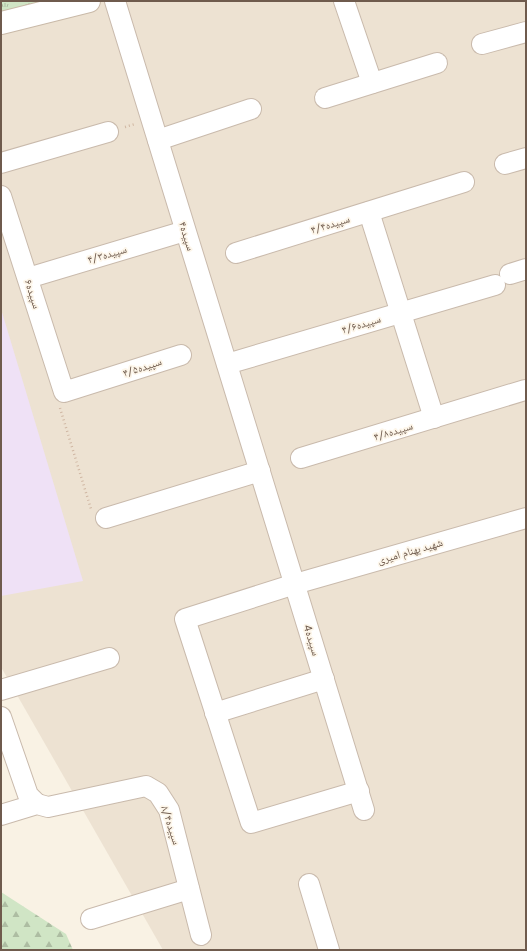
<svg xmlns="http://www.w3.org/2000/svg" width="527" height="951" font-family="Overpass,'Noto Naskh Arabic',sans-serif">
	<style>
		.residential { fill: #ede2d2 }
		.education { fill: #efe1f6 }
		.grass { fill: url(#grass-tufts) }
		.forest { fill: url(#forest-firs) }
		.lines { fill: none; stroke-linecap: round; stroke-linejoin: round }
		.street-casing { stroke: #c9baac; stroke-width: 22 }
		.secondary-casing { stroke: #c9b9a8; stroke-width: 24 }
		.path { stroke: #d0b7a3; stroke-width: 2.5; stroke-dasharray: 1 3; stroke-linecap: butt }
		.street { stroke: #fff; stroke-width: 20 }
		.secondary { stroke: #fff; stroke-width: 22 }
		.labels { text-anchor: middle; stroke-width: 3.5; stroke-linejoin: round; paint-order: stroke }
		.street-label { font-size: 11px; fill: #6f5b4d; stroke: #fdf6ea }
	</style>
	<defs>
		<pattern id="grass-tufts" width="24" height="20" patternUnits="userSpaceOnUse"><rect width="24" height="20" fill="#d0e5c5"/><path d="M3 7l-1-3M5 7V3M7 7l1-3M15 17l-1-3M17 17v-4M19 17l1-3" fill="none" stroke="#adbda2"/></pattern>
		<pattern id="forest-firs" width="22" height="20" patternUnits="userSpaceOnUse"><rect width="22" height="20" fill="#d0e5c5"/><path d="M5 1l3.5 6h-7zM16 11l3.5 6h-7z" fill="#adbda2"/></pattern>
	</defs>
	<rect width="100%" height="100%" fill="#f9f2e4"/>
	<polygon class="residential" points="1,1 526,1 526,950 163,950 1,667"/>
	<polygon class="education" points="1,309 83,581 1,596"/>
	<polygon class="grass" points="5,1 51,1 1,13 1,2"/>
	<polygon class="forest" points="1,892 66,934 73,950 1,950"/>
	<g class="lines">
		<defs>
			<g id="street">
				<polyline points="115,1 364,810"/>
				<polyline points="344,1 372,83"/>
				<polyline points="482,44 526,32"/>
				<polyline points="325,98 437,63"/>
				<polyline points="158,140 251,109"/>
				<polyline points="1,163 108,132"/>
				<polyline points="505,164 526,158"/>
				<polyline points="1,196 64,392 181,355"/>
				<polyline points="369,212 434,418"/>
				<polyline points="236,253 464,182"/>
				<polyline points="510,274 526,269"/>
				<polyline points="28,278 185,231"/>
				<polyline points="227,364 495,285"/>
				<polyline points="301,458 525,390"/>
				<polyline points="106,518 260,471"/>
				<polyline points="1,690 109,658"/>
				<polyline points="215,713 324,679"/>
				<polyline points="1,717 28,795 37,804"/>
				<polyline points="359,791 251,823 185,619 295,584 526,518"/>
				<polyline points="1,815 37,804 48,807 146,786 158,793 169,810 201,935"/>
				<polyline points="309,884 329,950"/>
				<polyline points="91,919 189,889"/>
			</g>
			<polyline id="secondary" points="1,23 89,1"/>
		</defs>
		<use href="#street" class="street-casing"/>
		<use href="#secondary" class="secondary-casing"/>
		<g class="path">
			<polyline points="125,127 135,124"/>
			<polyline points="60,408 91,509"/>
		</g>
		<use href="#street" class="street"/>
		<use href="#secondary" class="secondary"/>
	</g>
	<g class="labels">
		<g class="street-label">
			<text transform="translate(330 224) rotate(-17)" y="4">سپیده۴/۴</text>
			<text transform="translate(187 236) rotate(73)" y="4">سپیده۴</text>
			<text transform="translate(107 254) rotate(-16)" y="4">سپیده۴/۳</text>
			<text transform="translate(33 294) rotate(72)" y="4">سپیده۶</text>
			<text transform="translate(361 324) rotate(-17)" y="4">سپیده۴/۶</text>
			<text transform="translate(142 367) rotate(-18)" y="4">سپیده۴/۵</text>
			<text transform="translate(393 431) rotate(-17)" y="4">سپیده۴/۸</text>
			<text transform="translate(410 551) rotate(-16)" y="4">شهید بهنام امیری</text>
			<text transform="translate(312 640) rotate(73)" y="4">4سپیده</text>
			<text transform="translate(171 825) rotate(72)" y="4">سپیده۸/۴</text>
		</g>
	</g>
	<rect width="527" height="951" fill="none" stroke="#6f5b4d" stroke-width="4"/>
</svg>
